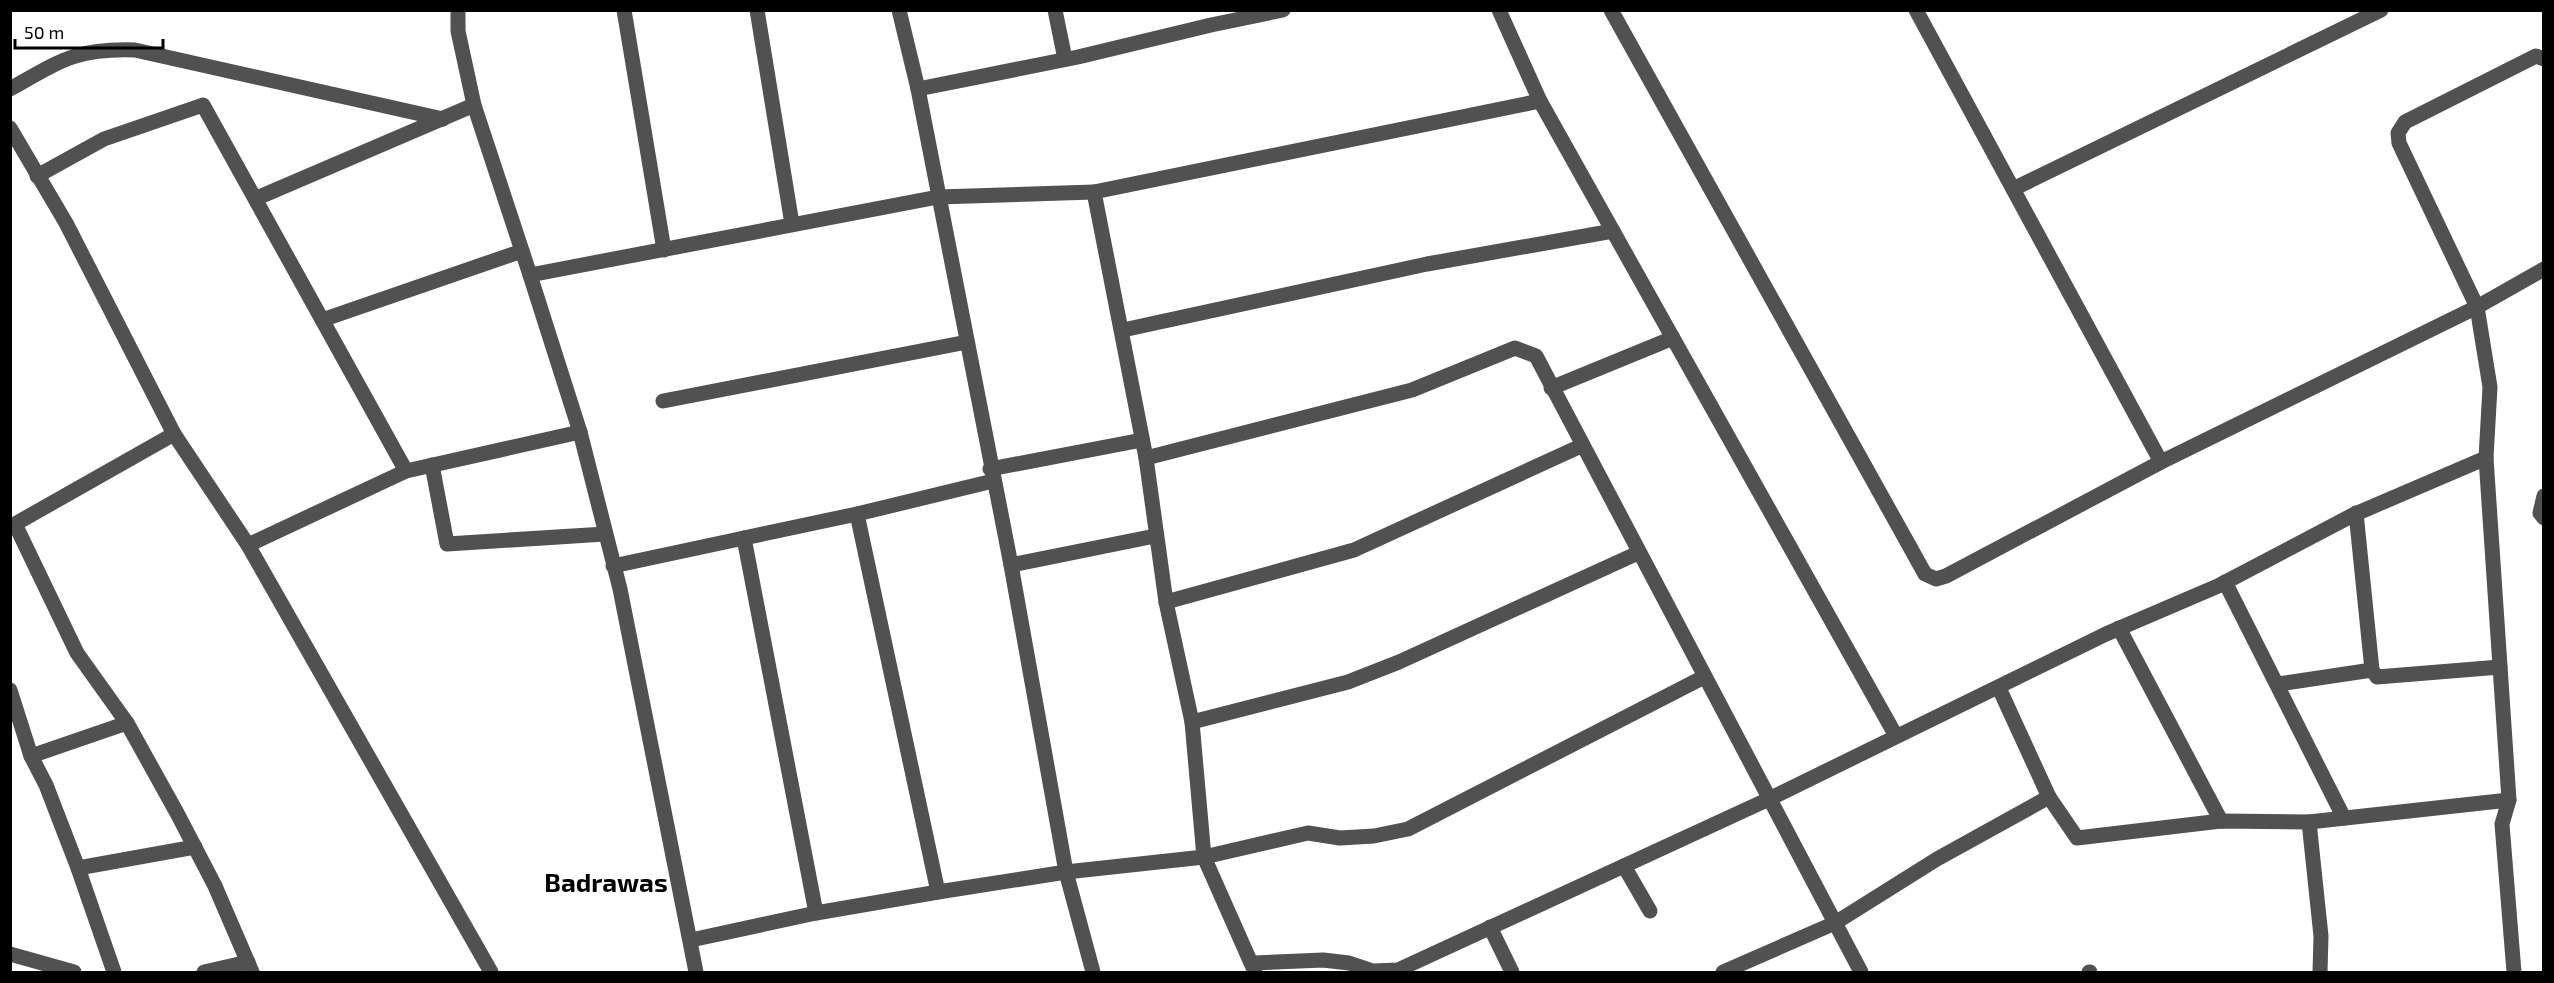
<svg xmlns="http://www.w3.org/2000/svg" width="2554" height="983" font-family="'Exo 2',sans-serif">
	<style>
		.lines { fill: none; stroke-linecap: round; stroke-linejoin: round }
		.minor { stroke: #515151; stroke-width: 15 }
		.labels { text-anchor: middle; stroke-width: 6; stroke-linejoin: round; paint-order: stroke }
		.district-label { font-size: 26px; font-weight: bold; fill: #000; stroke: #fff }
	</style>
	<rect width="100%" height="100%" fill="#fff"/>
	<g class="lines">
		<g class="minor">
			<polyline points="458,10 458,31 474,105 530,275"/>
			<polyline points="624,10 664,250"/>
			<polyline points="757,10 792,224"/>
			<polyline points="899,10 918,89 1011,565 1066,872 1093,972"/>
			<polyline points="1055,10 1065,59"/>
			<polyline points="1499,10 1540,101 1896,736"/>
			<polyline points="1611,10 1925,574 1936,579 1946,576 2161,462 2477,307 2544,269"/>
			<polyline points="1916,10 2161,462"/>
			<path d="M10,89c50,-28 66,-41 125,-39l308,69"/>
			<polyline points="918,89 1078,57 1211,25 1283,10"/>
			<polyline points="10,128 66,223 174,434 248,545 491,972"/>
			<polyline points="37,176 104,139 203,105 406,471 580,432"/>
			<polyline points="2013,189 2381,10"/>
			<polyline points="257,198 474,105"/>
			<polyline points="322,320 522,251"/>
			<polyline points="1123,330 1427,264 1613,231"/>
			<polyline points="1551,388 1673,338"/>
			<polyline points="663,401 967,342"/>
			<polyline points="174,434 15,524 77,653 127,723 177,813 215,886 252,972"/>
			<polyline points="1146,458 1094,192 1540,101"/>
			<polyline points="432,465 447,544 605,534"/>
			<polyline points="990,469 1142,440"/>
			<polyline points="2544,496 2540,513 2544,518"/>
			<polyline points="2356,513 2372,670 2377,677 2500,667"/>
			<polyline points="248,545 406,471"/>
			<polyline points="1011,565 1155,536"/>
			<polyline points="613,566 744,538"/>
			<polyline points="2225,582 2344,818"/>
			<polyline points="1166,602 1354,550 1581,446"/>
			<polyline points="2119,628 2221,821"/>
			<polyline points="2278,684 2372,670"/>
			<polyline points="1999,688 2049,797 2077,838 2221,821 2309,822 2509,800"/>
			<polyline points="10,690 31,756 46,785 78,868 114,972"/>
			<polyline points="1192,722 1348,682 1399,662 1638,553"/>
			<polyline points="31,756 127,723"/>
			<polyline points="2309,822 2321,936 2320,972"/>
			<polyline points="1624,866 1650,911"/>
			<polyline points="78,868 195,847"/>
			<polyline points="938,892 857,514 993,481"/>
			<polyline points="816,913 744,538 857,514"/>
			<polyline points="1490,927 1512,972"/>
			<polyline points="691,940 816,913 938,892 1066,872 1204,857 1308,833 1340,838 1374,836 1408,829 1704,677"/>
			<polyline points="10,954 74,972"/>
			<polyline points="1253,963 1323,960 1349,963 1373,971 1398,970 1769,799 2106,634 2218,586 2353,515 2486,458"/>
			<polyline points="204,972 248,962"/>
			<polyline points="696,972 620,589 580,432 530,275 938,197 1094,192"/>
			<polyline points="1255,972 1204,857 1192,722 1166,602 1146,458 1412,390 1515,348 1536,356 1861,972"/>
			<polyline points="1723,972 1835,923 1937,859 2049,797"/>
			<polyline points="2089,972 2090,972"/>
			<polyline points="2514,972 2502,824 2509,800 2486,458 2490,387 2477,307 2399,143 2398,133 2405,122 2536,56 2544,59"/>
		</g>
	</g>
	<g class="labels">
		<g class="district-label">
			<text x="606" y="892">Badrawas</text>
		</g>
	</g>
	<rect width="2554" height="983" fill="none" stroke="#000000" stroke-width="24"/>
	<path d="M15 39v9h148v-9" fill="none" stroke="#000000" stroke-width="3"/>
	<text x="24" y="39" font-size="18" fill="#000000" stroke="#ffffff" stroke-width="4.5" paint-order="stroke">50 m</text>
</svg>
